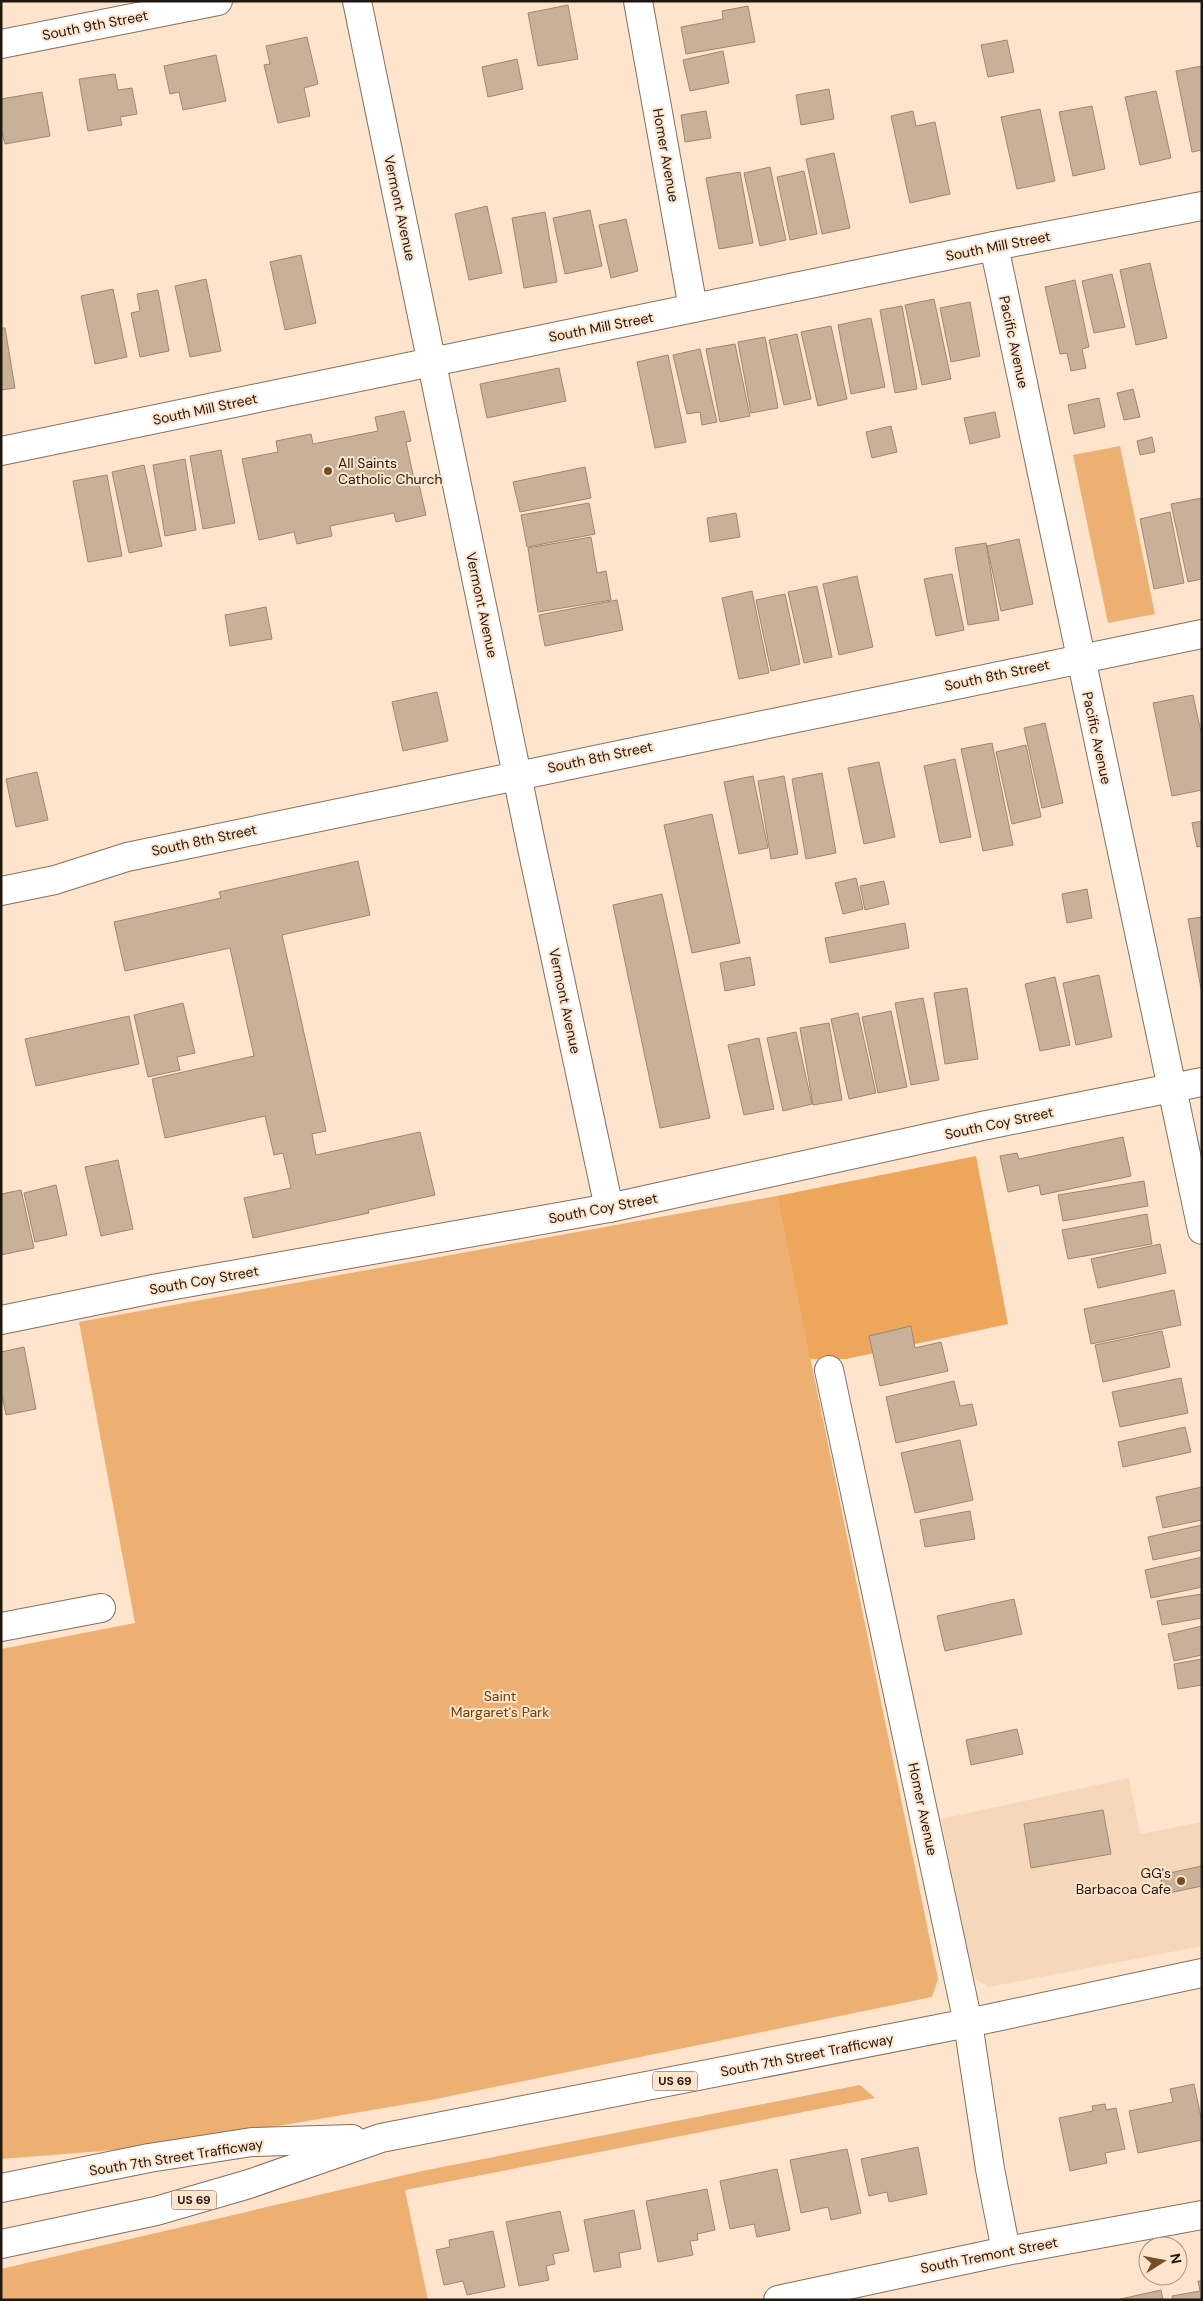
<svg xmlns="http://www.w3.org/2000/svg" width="1203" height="2301" font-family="'DM Sans',sans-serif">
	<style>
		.built { fill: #f6d7b9 }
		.green { fill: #edb072 }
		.forest { fill: #eda65b }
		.building { fill: #c9b199; stroke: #9e8771 }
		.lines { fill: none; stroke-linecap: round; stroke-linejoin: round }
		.minor-casing { stroke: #866f5a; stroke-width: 30 }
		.primary-casing { stroke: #866f5a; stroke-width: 30 }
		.minor { stroke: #fff; stroke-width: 28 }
		.primary { stroke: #fff; stroke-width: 28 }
		.poi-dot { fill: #734f29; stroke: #fee4cc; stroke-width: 2 }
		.labels { text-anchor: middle; stroke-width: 4; stroke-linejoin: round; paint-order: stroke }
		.shield { fill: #fee4cc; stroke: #635448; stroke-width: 1 }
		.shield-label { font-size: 12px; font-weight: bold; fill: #20170f }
		.street-label { font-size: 14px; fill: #20170f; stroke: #fee4cc }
		.poi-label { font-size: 14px; fill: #20170f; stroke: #fee4cc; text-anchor: start }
		.park-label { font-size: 14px; fill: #6d3f00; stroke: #fee4cc }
	</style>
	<rect width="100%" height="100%" fill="#fee4cc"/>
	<polygon class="built" points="1129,1778 1140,1834 1202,1822 1202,1946 988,1987 976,1979 970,1964 941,1819"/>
	<g class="green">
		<polygon points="1120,446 1155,614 1108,623 1073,455"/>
		<polygon points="777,1196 938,1979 932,1997 431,2100 153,2147 1,2159 1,1649 135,1623 79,1322"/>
		<polygon points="860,2085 875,2098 405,2190 428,2300 1,2300 1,2269 422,2171"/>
	</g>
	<polygon class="forest" points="976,1156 1008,1324 846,1359 810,1359 777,1196"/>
	<g class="building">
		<polygon points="568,5 578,59 538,66 528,13"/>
		<polygon points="748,6 755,42 686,54 681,27 723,19 722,11"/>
		<polygon points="307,37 318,84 304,88 310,116 278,123 264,65 270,64 266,46"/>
		<polygon points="1007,40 1014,72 988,77 981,45"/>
		<polygon points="723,51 729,83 690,91 683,60"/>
		<polygon points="216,55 226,101 183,110 179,92 170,94 164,66"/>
		<polygon points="517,59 523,89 488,97 482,67"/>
		<polygon points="1202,66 1202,150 1192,152 1176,71"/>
		<polygon points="115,74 118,90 132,88 137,114 120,117 122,125 88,131 79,79"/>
		<polygon points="829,89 834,119 801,125 796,95"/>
		<polygon points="1156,91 1171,158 1140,165 1125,97"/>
		<polygon points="42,92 50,136 5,144 1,129 1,99"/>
		<polygon points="1092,106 1105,169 1073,176 1059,112"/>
		<polygon points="1040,109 1055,181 1017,189 1001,117"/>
		<polygon points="706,111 711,138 685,142 681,115"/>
		<polygon points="913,111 916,126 935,122 950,194 910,203 891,116"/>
		<polygon points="834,153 850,228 822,234 806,159"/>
		<polygon points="770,167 786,240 760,246 744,173"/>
		<polygon points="804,171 817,234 790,240 777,177"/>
		<polygon points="740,172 753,243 719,249 706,178"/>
		<polygon points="487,206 502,273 469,280 455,214"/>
		<polygon points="590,210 602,266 565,274 553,218"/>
		<polygon points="545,212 557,282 524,288 512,218"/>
		<polygon points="626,219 638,271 611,278 599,225"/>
		<polygon points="301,255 316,323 285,330 270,262"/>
		<polygon points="1150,263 1167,338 1136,345 1120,270"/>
		<polygon points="1112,274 1125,327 1094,333 1082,281"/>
		<polygon points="206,279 221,351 190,357 175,286"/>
		<polygon points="1075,280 1089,347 1082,349 1086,368 1071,371 1067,353 1060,354 1045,287"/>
		<polygon points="113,289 127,357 95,364 81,296"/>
		<polygon points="158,290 169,351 140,357 131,313 140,311 137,294"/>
		<polygon points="934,299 951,379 922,385 905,305"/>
		<polygon points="970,302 980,356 951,362 940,308"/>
		<polygon points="902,306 917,389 895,393 880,310"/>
		<polygon points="871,318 885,387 851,394 838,325"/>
		<polygon points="831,326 847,399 818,406 801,332"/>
		<polygon points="1,328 5,328 15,388 1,390"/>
		<polygon points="797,334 811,399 784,405 769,340"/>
		<polygon points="765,337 778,408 751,413 738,342"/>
		<polygon points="735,344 750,416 720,422 706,349"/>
		<polygon points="700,349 717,422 702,425 700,412 687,414 673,355"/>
		<polygon points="668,355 686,442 655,448 637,362"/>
		<polygon points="559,368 566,401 487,418 480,384"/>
		<polygon points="1133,389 1140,417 1124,420 1117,393"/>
		<polygon points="1099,398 1105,427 1074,434 1068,405"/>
		<polygon points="404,411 411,441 406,442 415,484 419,484 426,515 396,522 394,513 330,526 332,536 297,544 294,532 259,540 242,459 278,452 276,441 311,434 313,444 378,431 375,417"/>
		<polygon points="995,412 1000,437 970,444 964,418"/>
		<polygon points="891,426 897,452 872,458 866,432"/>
		<polygon points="1152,437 1155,452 1140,455 1137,441"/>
		<polygon points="221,450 235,523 203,529 190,456"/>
		<polygon points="185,459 196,530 165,536 153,465"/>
		<polygon points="144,465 162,546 129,553 112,472"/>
		<polygon points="585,467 591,498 520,512 513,482"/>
		<polygon points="107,475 122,556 88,562 73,481"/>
		<polygon points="1202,498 1202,579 1188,582 1171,504"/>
		<polygon points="589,503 595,534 527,547 521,515"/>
		<polygon points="1170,512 1184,583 1154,589 1140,519"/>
		<polygon points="736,513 740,537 710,542 707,518"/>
		<polygon points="591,537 597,573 606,571 611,600 538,612 528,548"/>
		<polygon points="1019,539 1033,604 1001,611 987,546"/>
		<polygon points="986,543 999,620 968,625 955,548"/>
		<polygon points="952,574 964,630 936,636 924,579"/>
		<polygon points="857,576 873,647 839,655 823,584"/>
		<polygon points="817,586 832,657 804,663 788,592"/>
		<polygon points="752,591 769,673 739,679 722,598"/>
		<polygon points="785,594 800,664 771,671 756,600"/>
		<polygon points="617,600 623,630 545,646 539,615"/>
		<polygon points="266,607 272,639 230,646 225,615"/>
		<polygon points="437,692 448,741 403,751 392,702"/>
		<polygon points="1193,695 1202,737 1202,790 1172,796 1153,703"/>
		<polygon points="1045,723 1063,803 1042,808 1024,728"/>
		<polygon points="992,743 1013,845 983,851 961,749"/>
		<polygon points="1026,745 1041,817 1012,824 996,752"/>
		<polygon points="955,759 971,837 940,843 924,766"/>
		<polygon points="879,762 895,837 864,844 848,768"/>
		<polygon points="37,772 48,820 16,827 6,779"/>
		<polygon points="822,773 836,853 806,859 792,779"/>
		<polygon points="753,776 768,848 739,854 724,782"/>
		<polygon points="784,776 798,854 771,859 758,781"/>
		<polygon points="712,814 740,943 692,953 664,825"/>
		<polygon points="1202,821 1202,846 1197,847 1192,823"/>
		<polygon points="358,861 370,915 282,935 326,1131 312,1134 316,1155 420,1132 435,1195 368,1210 369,1213 253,1238 244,1198 291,1188 283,1153 274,1155 265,1116 165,1138 152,1079 254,1056 230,948 125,971 114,922 221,898 219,892"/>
		<polygon points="856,878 863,909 843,914 835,883"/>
		<polygon points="884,881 889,904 865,910 860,886"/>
		<polygon points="1087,889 1092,918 1067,923 1062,894"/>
		<polygon points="662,894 710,1118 660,1128 613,905"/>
		<polygon points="1202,917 1202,994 1188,919"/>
		<polygon points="905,923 909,948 830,963 825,938"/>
		<polygon points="750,957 755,985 725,991 720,963"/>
		<polygon points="1099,975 1112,1037 1076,1045 1063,983"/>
		<polygon points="1055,977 1070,1045 1040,1051 1025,984"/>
		<polygon points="967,988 978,1059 945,1064 934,993"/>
		<polygon points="923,998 939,1080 911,1085 895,1003"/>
		<polygon points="183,1003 195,1053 177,1057 180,1070 148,1077 134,1015"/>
		<polygon points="891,1011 907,1087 878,1093 862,1017"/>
		<polygon points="858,1013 876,1093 849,1099 831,1019"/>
		<polygon points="129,1016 139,1064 36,1086 25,1039"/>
		<polygon points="829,1023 842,1100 813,1105 800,1028"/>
		<polygon points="796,1032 812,1104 783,1111 767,1038"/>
		<polygon points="759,1038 774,1109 744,1115 728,1045"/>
		<polygon points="1123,1137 1131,1176 1041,1195 1039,1185 1008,1192 1000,1156 1017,1153 1019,1159"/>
		<polygon points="118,1160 133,1229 101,1236 85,1167"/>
		<polygon points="1144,1181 1148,1206 1063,1221 1058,1195"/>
		<polygon points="56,1185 67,1235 35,1242 24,1193"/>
		<polygon points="21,1190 34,1248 1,1255 1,1194"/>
		<polygon points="1147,1214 1152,1244 1068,1259 1062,1230"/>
		<polygon points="1160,1244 1166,1273 1098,1288 1091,1259"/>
		<polygon points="1174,1290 1181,1325 1091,1344 1084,1309"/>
		<polygon points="911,1326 915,1348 941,1342 948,1371 880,1386 869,1336"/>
		<polygon points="1162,1331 1170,1367 1103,1382 1095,1345"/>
		<polygon points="24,1347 36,1409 6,1415 1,1390 1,1352"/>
		<polygon points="1181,1378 1188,1413 1120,1427 1112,1392"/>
		<polygon points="954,1381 960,1406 972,1404 977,1425 896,1443 886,1397"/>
		<polygon points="1185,1427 1191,1452 1123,1467 1118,1442"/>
		<polygon points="960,1440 973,1500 915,1513 901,1453"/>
		<polygon points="1202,1487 1202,1520 1163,1528 1156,1497"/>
		<polygon points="970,1511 975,1539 925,1547 920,1520"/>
		<polygon points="1202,1525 1202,1550 1153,1560 1148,1537"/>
		<polygon points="1202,1557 1202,1587 1151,1598 1145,1570"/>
		<polygon points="1202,1594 1202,1618 1162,1625 1157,1601"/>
		<polygon points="1014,1599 1022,1634 945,1651 937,1616"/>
		<polygon points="1202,1626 1202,1655 1174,1661 1168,1634"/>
		<polygon points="1202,1659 1202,1685 1178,1689 1174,1664"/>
		<polygon points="1017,1729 1023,1754 971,1765 966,1740"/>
		<polygon points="1103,1810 1111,1854 1031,1868 1024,1824"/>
		<polygon points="1202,1866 1202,1886 1164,1894 1160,1875"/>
		<polygon points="1194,2084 1202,2122 1202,2140 1138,2153 1129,2111 1173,2102 1170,2089"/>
		<polygon points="1105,2104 1106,2110 1116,2108 1125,2149 1105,2153 1107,2163 1070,2171 1059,2118 1093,2111 1092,2106"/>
		<polygon points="918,2147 927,2194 889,2202 887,2192 869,2196 861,2159"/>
		<polygon points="847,2149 861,2213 831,2220 828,2207 801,2213 790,2160"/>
		<polygon points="777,2169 790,2230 757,2237 754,2224 730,2229 720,2181"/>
		<polygon points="707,2189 715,2230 697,2234 698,2240 690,2241 693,2255 658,2262 646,2201"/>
		<polygon points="634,2210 641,2249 619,2253 621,2267 594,2272 584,2220"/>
		<polygon points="560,2211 569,2251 553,2254 555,2264 546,2266 549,2280 519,2286 506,2222"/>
		<polygon points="493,2231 505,2287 467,2295 463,2281 444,2285 436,2250 450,2247 449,2240"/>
		<polygon points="1198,2281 1202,2281 1202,2300 1173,2300 1172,2296 1200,2291"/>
		<polygon points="1161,2290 1163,2300 1116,2300"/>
	</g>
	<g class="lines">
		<defs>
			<g id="minor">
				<polyline points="357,1 532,848 609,1208"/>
				<polyline points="638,1 693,308"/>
				<polyline points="1,44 218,1"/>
				<polyline points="994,246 1202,1230"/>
				<polyline points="1,451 994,246 1202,206"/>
				<polyline points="1,891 55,880 127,857 1202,634"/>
				<polyline points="1,1320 158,1288 609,1208 982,1126 1202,1082"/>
				<polyline points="829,1370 968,2023 990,2169 1006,2251"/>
				<polyline points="1,1627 101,1608"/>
				<polyline points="778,2300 1006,2251 1202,2215"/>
			</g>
			<g id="primary">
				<polyline points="1,2188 149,2158 252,2142 352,2139"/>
				<polyline points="1,2244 156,2211 249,2184 381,2138 968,2023 1202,1973"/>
			</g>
		</defs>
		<use href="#minor" class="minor-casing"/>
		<use href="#primary" class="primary-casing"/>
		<use href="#minor" class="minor"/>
		<use href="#primary" class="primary"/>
	</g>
	<g class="poi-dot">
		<circle cx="328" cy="471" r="5"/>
		<circle cx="1181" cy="1881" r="5"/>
	</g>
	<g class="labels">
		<g class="shield">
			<rect x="652.5" y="2071.5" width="45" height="19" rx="4"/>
			<rect x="171.5" y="2190.5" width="45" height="19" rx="4"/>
		</g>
		<g class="shield-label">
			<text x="675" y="2085">US 69</text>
			<text x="194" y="2204">US 69</text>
		</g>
		<g class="street-label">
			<text transform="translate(95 25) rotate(-11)" y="5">South 9th Street</text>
			<text transform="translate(666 155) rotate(80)" y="5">Homer Avenue</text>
			<text transform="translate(400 208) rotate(78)" y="5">Vermont Avenue</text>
			<text transform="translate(998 246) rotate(-11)" y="5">South Mill Street</text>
			<text transform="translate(601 327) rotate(-11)" y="5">South Mill Street</text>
			<text transform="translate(1014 342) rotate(78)" y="5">Pacific Avenue</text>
			<text transform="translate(205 409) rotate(-12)" y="5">South Mill Street</text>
			<text transform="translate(482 605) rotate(78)" y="5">Vermont Avenue</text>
			<text transform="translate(997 675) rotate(-12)" y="5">South 8th Street</text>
			<text transform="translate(1097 738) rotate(78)" y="5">Pacific Avenue</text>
			<text transform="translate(600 757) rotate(-12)" y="5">South 8th Street</text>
			<text transform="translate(204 840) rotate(-12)" y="5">South 8th Street</text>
			<text transform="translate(565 1001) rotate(78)" y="5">Vermont Avenue</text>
			<text transform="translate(999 1123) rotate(-12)" y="5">South Coy Street</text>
			<text transform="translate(603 1208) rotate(-11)" y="5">South Coy Street</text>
			<text transform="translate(204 1280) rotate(-10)" y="5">South Coy Street</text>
			<text transform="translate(923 1809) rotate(78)" y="5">Homer Avenue</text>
			<text transform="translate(807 2055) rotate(-11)" y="5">South 7th Street Trafficway</text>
			<text transform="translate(176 2157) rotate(-9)" y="5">South 7th Street Trafficway</text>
			<text transform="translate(989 2255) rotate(-11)" y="5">South Tremont Street</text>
		</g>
		<g class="poi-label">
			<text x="338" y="468">All Saints<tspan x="338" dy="16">Catholic Church</tspan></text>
			<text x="1171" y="1878" text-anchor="end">GG's<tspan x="1171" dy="16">Barbacoa Cafe</tspan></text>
		</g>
		<g class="park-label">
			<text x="500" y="1701">Saint<tspan x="500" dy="16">Margaret's Park</tspan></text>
		</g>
	</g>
	<rect width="1203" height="2301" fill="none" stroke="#20170f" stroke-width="5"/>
	<g transform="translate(1163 2261) rotate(79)"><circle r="24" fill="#fee4cc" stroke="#a59280"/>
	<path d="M0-4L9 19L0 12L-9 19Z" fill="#734f29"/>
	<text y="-8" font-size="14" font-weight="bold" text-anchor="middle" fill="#20170f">N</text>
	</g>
</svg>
